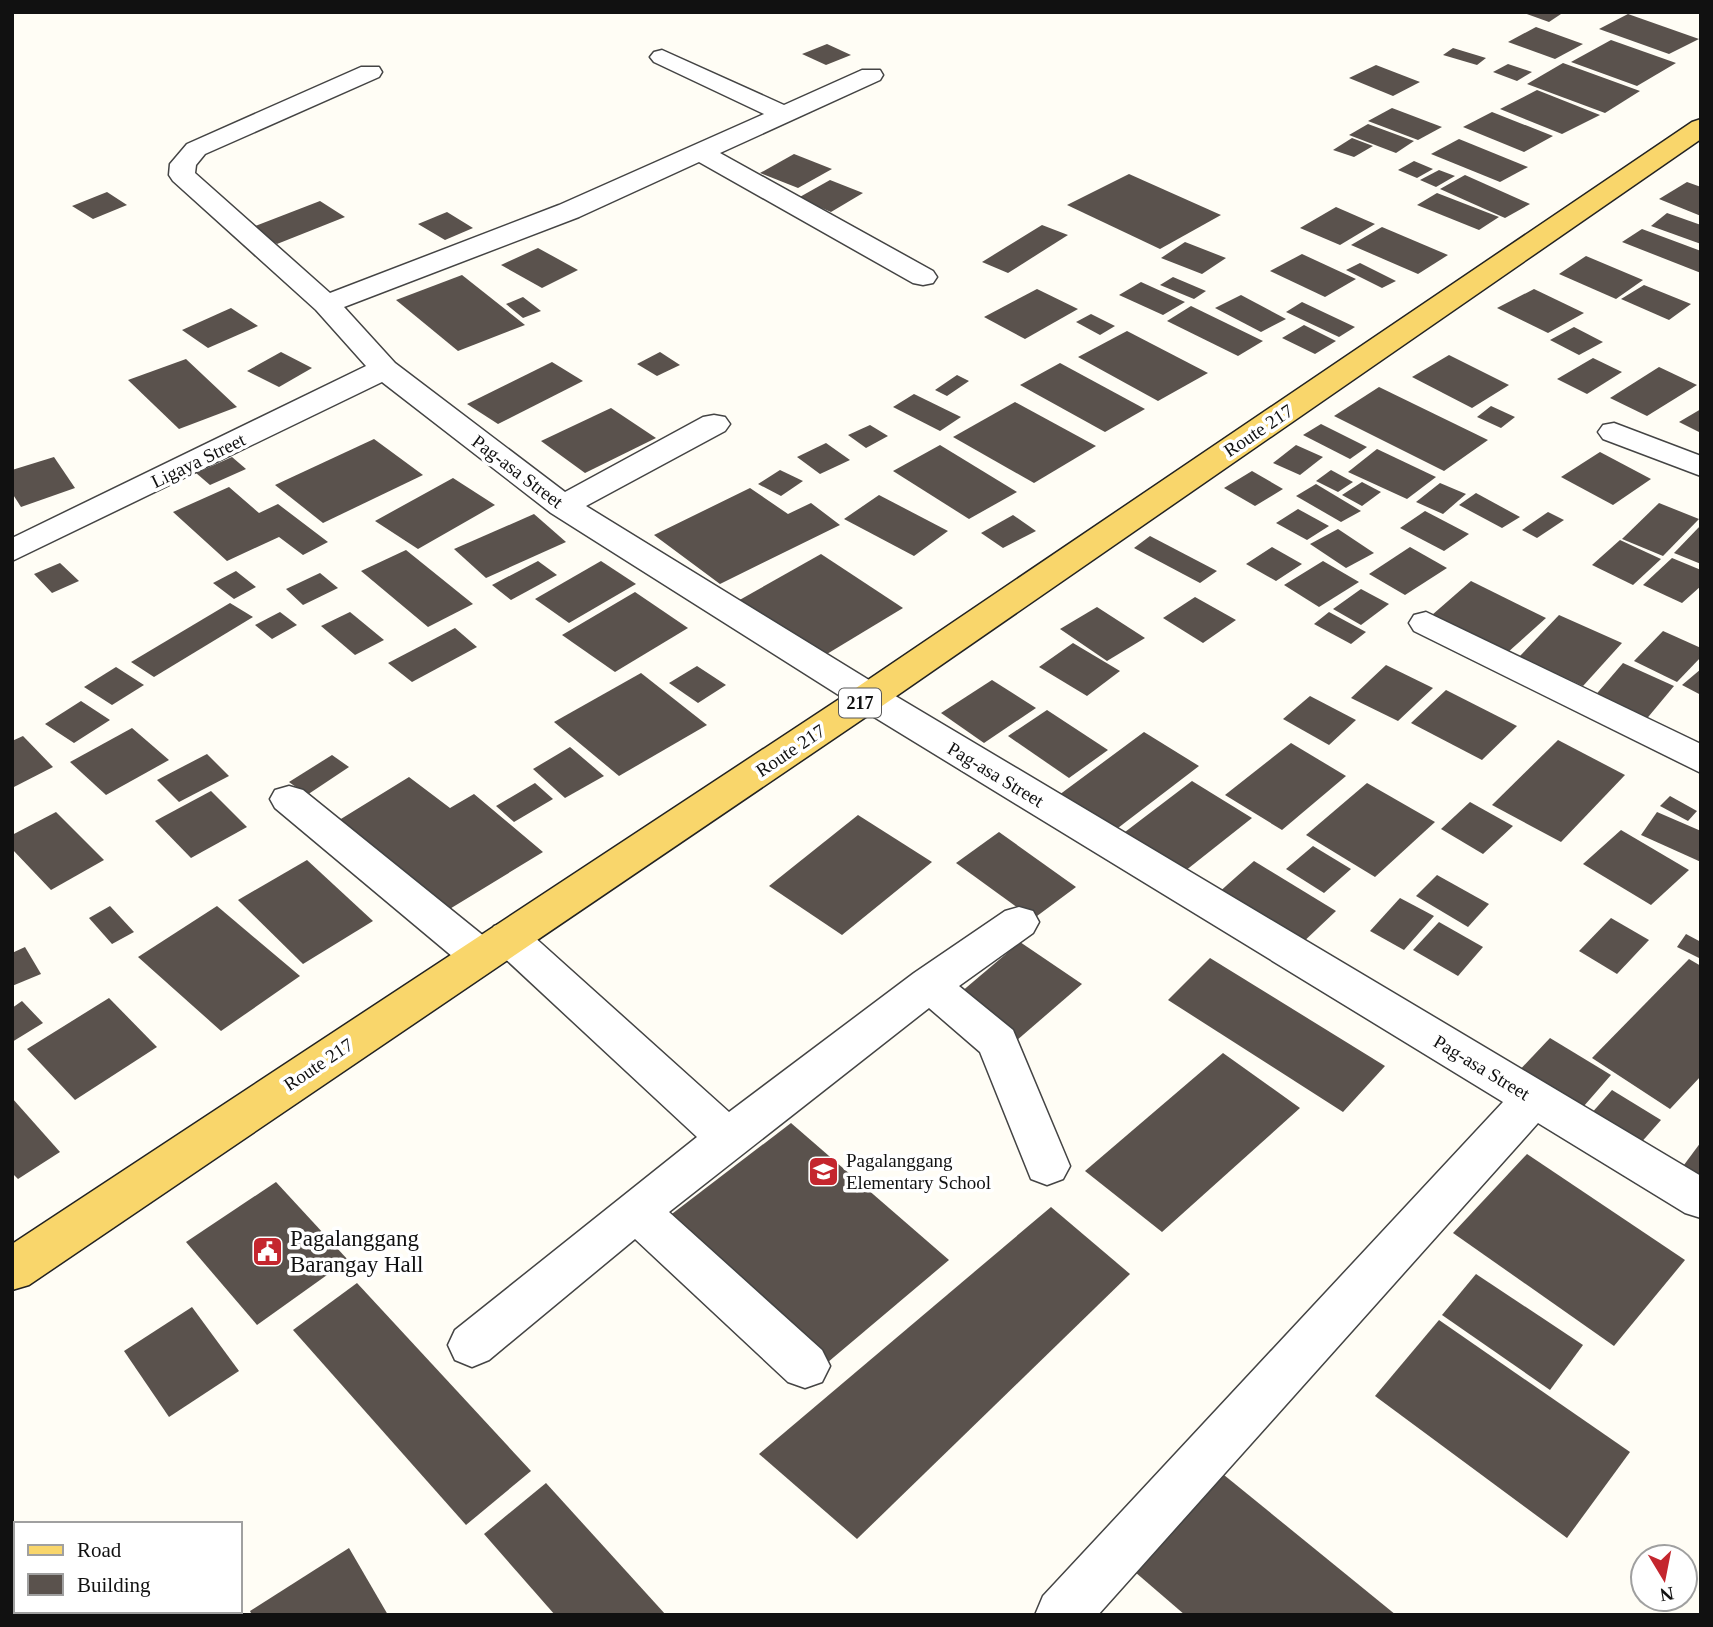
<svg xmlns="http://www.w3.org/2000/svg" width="1713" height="1627" font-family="Georgia,serif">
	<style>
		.building { fill: #5a524d }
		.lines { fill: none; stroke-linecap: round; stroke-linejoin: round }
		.minor-casing { stroke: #444; stroke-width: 3 }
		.major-casing { stroke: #222; stroke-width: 3 }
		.minor { fill: #fff; fill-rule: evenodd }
		.major { fill: #f9d66b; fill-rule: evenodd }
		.labels { text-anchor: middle; stroke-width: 7; stroke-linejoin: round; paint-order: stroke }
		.shield { fill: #fff; stroke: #585858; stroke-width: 2 }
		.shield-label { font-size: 18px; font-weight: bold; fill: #111 }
		.street-label { font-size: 19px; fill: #111; stroke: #fff }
		.poi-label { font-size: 19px; fill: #111; stroke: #fff; text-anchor: start }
		.near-poi-label { font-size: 23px; fill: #111; stroke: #fff; text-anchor: start }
	</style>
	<rect width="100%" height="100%" fill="#fffdf5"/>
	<g class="building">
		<polygon points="1521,12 1564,12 1549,22"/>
		<polygon points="1628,14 1699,39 1669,54 1599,29"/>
		<polygon points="1536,27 1583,44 1555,59 1508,42"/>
		<polygon points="1611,40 1676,63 1637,86 1571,62"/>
		<polygon points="827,44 851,55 826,65 802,54"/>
		<polygon points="1453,48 1486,58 1477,65 1443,55"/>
		<polygon points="1563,63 1640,91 1605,113 1527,84"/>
		<polygon points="1508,64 1532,72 1517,81 1493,72"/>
		<polygon points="1376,65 1420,82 1393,96 1349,78"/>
		<polygon points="1537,90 1600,115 1562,134 1500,109"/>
		<polygon points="1392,108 1442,127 1418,140 1368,121"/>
		<polygon points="1492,112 1553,136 1524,152 1463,127"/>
		<polygon points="1368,124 1414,141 1396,153 1349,135"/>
		<polygon points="1352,138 1373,146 1354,157 1333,150"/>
		<polygon points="1459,139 1528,167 1500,182 1431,154"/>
		<polygon points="794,154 832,169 798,188 760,173"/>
		<polygon points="1414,161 1433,169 1417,178 1398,170"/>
		<polygon points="1439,170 1455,176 1436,187 1420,180"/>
		<polygon points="1129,174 1221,215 1160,249 1067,205"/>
		<polygon points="1465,175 1530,204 1505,218 1440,189"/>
		<polygon points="830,180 863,193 831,212 798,198"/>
		<polygon points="1687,182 1701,187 1701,216 1659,199"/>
		<polygon points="107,192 127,205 93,219 72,206"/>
		<polygon points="1437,193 1499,217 1479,230 1417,205"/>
		<polygon points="320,201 345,217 277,244 253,227"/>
		<polygon points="1336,207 1375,224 1340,245 1300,228"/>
		<polygon points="447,212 473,228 445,240 418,224"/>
		<polygon points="1667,213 1701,225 1701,244 1651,226"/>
		<polygon points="1042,225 1068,235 1008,273 982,262"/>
		<polygon points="1382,227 1448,255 1418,274 1351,245"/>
		<polygon points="1642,229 1701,251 1701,273 1622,242"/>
		<polygon points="1185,242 1226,258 1202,274 1161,258"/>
		<polygon points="538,248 578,270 542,288 501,265"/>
		<polygon points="1302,254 1356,279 1325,297 1270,271"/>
		<polygon points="1586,256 1643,280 1616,299 1559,274"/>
		<polygon points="1360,263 1396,281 1382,288 1346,270"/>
		<polygon points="462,275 525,325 458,351 396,300"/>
		<polygon points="1173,277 1206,291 1194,299 1160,285"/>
		<polygon points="1141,282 1185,302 1163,315 1119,295"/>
		<polygon points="1644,285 1691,304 1669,320 1621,299"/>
		<polygon points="1037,289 1078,309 1025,339 984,317"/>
		<polygon points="1534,289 1584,313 1548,333 1497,308"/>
		<polygon points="1241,295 1286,319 1261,332 1215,308"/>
		<polygon points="523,297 541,311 523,318 506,304"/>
		<polygon points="1302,302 1355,327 1339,337 1286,312"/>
		<polygon points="1191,306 1263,341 1238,356 1167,321"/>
		<polygon points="231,308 258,326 208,348 182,330"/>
		<polygon points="1091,314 1115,326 1100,335 1076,322"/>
		<polygon points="1304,325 1336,341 1315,354 1282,338"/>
		<polygon points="1574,327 1603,342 1579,355 1550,340"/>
		<polygon points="1127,331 1208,373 1158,401 1078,357"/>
		<polygon points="281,352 312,368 279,387 247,371"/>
		<polygon points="660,352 680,365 657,376 637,364"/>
		<polygon points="1449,355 1509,385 1472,408 1412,377"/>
		<polygon points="1593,358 1622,372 1587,394 1557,379"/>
		<polygon points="186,359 237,407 179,429 128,380"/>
		<polygon points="552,362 583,381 498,424 467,404"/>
		<polygon points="1060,363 1145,409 1105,432 1020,385"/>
		<polygon points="1659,367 1697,385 1647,416 1610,398"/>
		<polygon points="957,375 969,381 947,396 935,390"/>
		<polygon points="1379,387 1488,440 1444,471 1334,416"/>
		<polygon points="914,394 961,417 940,431 893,407"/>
		<polygon points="1015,402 1096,446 1034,483 953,437"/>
		<polygon points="1491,406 1515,417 1501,428 1477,417"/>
		<polygon points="611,408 656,438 585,473 541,441"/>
		<polygon points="1701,409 1701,433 1679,422"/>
		<polygon points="1321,424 1367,447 1350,459 1303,435"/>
		<polygon points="870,425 888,436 866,448 848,435"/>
		<polygon points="374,439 423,475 323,523 275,485"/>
		<polygon points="826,443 850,460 820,474 797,457"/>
		<polygon points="940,445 1017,492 969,519 893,471"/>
		<polygon points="1296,445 1323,457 1300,475 1273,463"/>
		<polygon points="1377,449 1436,477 1407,499 1348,472"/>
		<polygon points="1600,452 1651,479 1613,505 1561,477"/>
		<polygon points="54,457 75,488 21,507 12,493 12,470"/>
		<polygon points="232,457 246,469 210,485 196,473"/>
		<polygon points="780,470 803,481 781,496 758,484"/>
		<polygon points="1331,470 1353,482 1338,492 1316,481"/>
		<polygon points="1252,471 1283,489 1255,506 1224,488"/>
		<polygon points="453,478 495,505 418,549 375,521"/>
		<polygon points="1362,482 1381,492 1362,506 1342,495"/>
		<polygon points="1440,483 1466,494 1443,514 1416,502"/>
		<polygon points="1316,484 1361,511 1341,522 1296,496"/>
		<polygon points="229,487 259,513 278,504 328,542 303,555 279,537 227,561 173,512"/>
		<polygon points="750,488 788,514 811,503 840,525 720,584 654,535"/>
		<polygon points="1476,493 1520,517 1502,528 1459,505"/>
		<polygon points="879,495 948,531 914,556 844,519"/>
		<polygon points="1659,503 1699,519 1663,556 1622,539"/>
		<polygon points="1298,509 1329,526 1307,540 1276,523"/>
		<polygon points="1425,511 1469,534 1444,551 1400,528"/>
		<polygon points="1548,512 1564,520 1537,538 1522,530"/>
		<polygon points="534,514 566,542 486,578 454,549"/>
		<polygon points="1013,515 1036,531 1003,548 981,533"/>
		<polygon points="1701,525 1701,564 1674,553"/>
		<polygon points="1338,529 1374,553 1346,568 1310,544"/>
		<polygon points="1150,536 1217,571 1200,583 1134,548"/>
		<polygon points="1620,540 1661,559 1633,585 1592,565"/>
		<polygon points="1272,547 1302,564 1276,581 1246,564"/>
		<polygon points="1410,547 1447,568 1405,595 1369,574"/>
		<polygon points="406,550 473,604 428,627 361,571"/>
		<polygon points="821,554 903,608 817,660 736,602"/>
		<polygon points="1672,558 1701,570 1701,586 1682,603 1643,585"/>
		<polygon points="538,561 557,575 511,600 492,585"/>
		<polygon points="601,561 636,584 569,623 535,599"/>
		<polygon points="1323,561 1359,582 1319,607 1284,585"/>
		<polygon points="60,563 79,581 52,593 34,574"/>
		<polygon points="236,571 256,587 234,599 213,583"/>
		<polygon points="320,573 338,588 303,605 286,589"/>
		<polygon points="1471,581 1546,618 1507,653 1432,615"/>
		<polygon points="1361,589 1389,604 1361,625 1333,609"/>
		<polygon points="635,592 688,628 615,672 562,635"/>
		<polygon points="1195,597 1236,620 1203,643 1163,618"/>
		<polygon points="230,603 253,617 154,677 131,662"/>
		<polygon points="1097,607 1145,638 1107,661 1060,629"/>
		<polygon points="280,612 297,625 272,639 255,625"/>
		<polygon points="350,612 384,640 355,655 321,626"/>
		<polygon points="1329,612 1366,632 1351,644 1314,624"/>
		<polygon points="1559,615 1622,643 1583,686 1519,657"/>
		<polygon points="455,628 477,647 412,682 388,663"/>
		<polygon points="1663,631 1701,648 1701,657 1677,682 1634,661"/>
		<polygon points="1073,643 1120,671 1087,696 1039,667"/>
		<polygon points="1623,663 1674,686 1644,722 1593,698"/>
		<polygon points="1386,665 1433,688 1398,721 1351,698"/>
		<polygon points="697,666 726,685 698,703 669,683"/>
		<polygon points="116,667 144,685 112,705 84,687"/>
		<polygon points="1701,669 1701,695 1682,685"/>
		<polygon points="641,673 707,725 619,776 554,722"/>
		<polygon points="992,680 1036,708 984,743 941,713"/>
		<polygon points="1446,690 1517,726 1482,760 1411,723"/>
		<polygon points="1310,696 1356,720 1329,745 1283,719"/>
		<polygon points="81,701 110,720 74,743 45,724"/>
		<polygon points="1047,710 1108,750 1069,778 1008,736"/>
		<polygon points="132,728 169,760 106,795 70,762"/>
		<polygon points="1144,732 1199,766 1114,831 1059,795"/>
		<polygon points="23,736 53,767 12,788 12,741"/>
		<polygon points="1558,740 1625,775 1561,842 1492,805"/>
		<polygon points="1291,743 1346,776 1282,830 1225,795"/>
		<polygon points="570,747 604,776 565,798 533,769"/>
		<polygon points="207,754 229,776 179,802 157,780"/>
		<polygon points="332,755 349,767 307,795 289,782"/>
		<polygon points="409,777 450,808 474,794 543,852 448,910 336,822"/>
		<polygon points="1192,781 1252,818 1185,871 1125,832"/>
		<polygon points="535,783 553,799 514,822 496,806"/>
		<polygon points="1367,783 1435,822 1375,877 1306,835"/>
		<polygon points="211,791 247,827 191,858 155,821"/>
		<polygon points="1670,796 1697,811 1688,821 1660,806"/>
		<polygon points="1470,802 1513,826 1483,854 1441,829"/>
		<polygon points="56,812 104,860 51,890 12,849 12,835"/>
		<polygon points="1657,812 1701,831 1701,862 1641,835"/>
		<polygon points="858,815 932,862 842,935 769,886"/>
		<polygon points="1621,830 1689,870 1651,905 1583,864"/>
		<polygon points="999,832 1076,887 1033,919 956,863"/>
		<polygon points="1313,846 1351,869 1324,893 1286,869"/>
		<polygon points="307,860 373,921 303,964 238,900"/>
		<polygon points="1254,861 1336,911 1299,946 1217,894"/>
		<polygon points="1437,875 1489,904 1468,927 1416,896"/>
		<polygon points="1400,898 1434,916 1404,950 1370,931"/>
		<polygon points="110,906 134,932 112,944 89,918"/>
		<polygon points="217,906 300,976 221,1031 138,957"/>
		<polygon points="1611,918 1649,940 1617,974 1579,951"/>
		<polygon points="1439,922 1483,947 1458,976 1413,950"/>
		<polygon points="1686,934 1701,942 1701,959 1677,947"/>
		<polygon points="1020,942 1082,984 1016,1041 954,998"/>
		<polygon points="25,947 41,974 12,986 12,953"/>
		<polygon points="1210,958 1385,1066 1343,1112 1168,1000"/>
		<polygon points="1689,959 1701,966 1701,1076 1670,1109 1592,1058"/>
		<polygon points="109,998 157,1047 75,1100 27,1049"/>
		<polygon points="22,1001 43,1023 12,1042 12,1008"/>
		<polygon points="1550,1038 1611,1075 1577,1114 1515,1075"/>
		<polygon points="1223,1053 1300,1108 1162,1232 1085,1171"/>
		<polygon points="1612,1090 1661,1120 1639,1145 1590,1115"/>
		<polygon points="12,1098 60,1152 18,1179 12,1173"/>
		<polygon points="791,1123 949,1260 821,1368 664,1220"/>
		<polygon points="1701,1142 1701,1186 1678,1173"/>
		<polygon points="1527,1154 1685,1260 1614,1346 1453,1233"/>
		<polygon points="276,1182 348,1260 257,1325 186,1242"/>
		<polygon points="1051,1207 1130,1274 857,1539 759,1454"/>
		<polygon points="1476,1274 1583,1345 1550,1390 1442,1315"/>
		<polygon points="357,1283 531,1471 466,1525 293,1330"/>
		<polygon points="192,1307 239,1371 169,1417 124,1351"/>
		<polygon points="1439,1320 1630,1452 1567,1538 1375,1396"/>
		<polygon points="1224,1475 1396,1615 1185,1615 1135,1572"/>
		<polygon points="546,1483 666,1615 555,1615 484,1534"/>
		<polygon points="349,1548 388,1615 252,1615 250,1611"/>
	</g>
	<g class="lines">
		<defs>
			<g id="minor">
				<polygon points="662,50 784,105 862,70 880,70 883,75 880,80 720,153 933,271 937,277 933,283 923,285 913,283 699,162 579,217 344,307 395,363 565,492 703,417 714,415 725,417 730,424 725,431 586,506 882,688 1701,1176 1701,1218 1685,1213 1538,1123 1098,1615 1035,1615 1043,1596 1503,1102 856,706 551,513 382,382 12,561 12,538 366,366 316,310 173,181 169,175 170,164 187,144 361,67 379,67 382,72 379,77 205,154 196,165 195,173 330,293 559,205 764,114 654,62 650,57 654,52"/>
				<polygon points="1614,423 1701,456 1701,476 1603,439 1598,432 1603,425"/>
				<polygon points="1426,612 1701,744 1701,773 1414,631 1409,623 1414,615"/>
				<polygon points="289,786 303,790 490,941 488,937 494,926 508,922 522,926 729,1112 914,973 1005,911 1019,907 1033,911 1039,922 1033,933 959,986 1013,1030 1070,1166 1063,1179 1047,1185 1031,1179 980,1052 929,1008 669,1212 822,1350 830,1366 822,1382 805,1388 788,1382 635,1239 489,1360 472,1367 455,1360 448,1345 455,1330 697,1137 499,953 501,956 495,967 480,972 465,967 275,808 270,799 275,790"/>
			</g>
			<polygon id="major" points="1701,119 1701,139 882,706 29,1285 12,1290 12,1244 856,688 1692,122"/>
		</defs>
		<use href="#minor" class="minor-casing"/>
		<use href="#major" class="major-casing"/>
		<use href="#minor" class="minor"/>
		<use href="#major" class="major"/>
	</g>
	<defs>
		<symbol id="school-square" viewBox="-11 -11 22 22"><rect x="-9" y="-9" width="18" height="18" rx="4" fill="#c4262e" stroke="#fff"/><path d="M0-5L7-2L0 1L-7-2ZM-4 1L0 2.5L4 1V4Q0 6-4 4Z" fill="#fff"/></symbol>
		<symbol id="civic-square" viewBox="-11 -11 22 22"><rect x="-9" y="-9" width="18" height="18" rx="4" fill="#c4262e" stroke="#fff"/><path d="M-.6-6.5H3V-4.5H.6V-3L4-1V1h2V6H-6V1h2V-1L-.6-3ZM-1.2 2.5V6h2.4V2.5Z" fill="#fff"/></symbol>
	</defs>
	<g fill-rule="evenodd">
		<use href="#school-square" x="806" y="1154" width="35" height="35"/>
		<use href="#civic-square" x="250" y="1234" width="35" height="35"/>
	</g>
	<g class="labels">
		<rect class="shield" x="839" y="688.5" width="42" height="29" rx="5"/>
		<g class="shield-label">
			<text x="860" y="709">217</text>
		</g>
		<g class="street-label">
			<text transform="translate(1258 430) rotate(-34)" y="7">Route 217</text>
			<text transform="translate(198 460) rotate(-26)" y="7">Ligaya Street</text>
			<text transform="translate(518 471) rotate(37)" y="7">Pag-asa Street</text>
			<text transform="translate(790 750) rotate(-34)" y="7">Route 217</text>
			<text transform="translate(996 774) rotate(31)" y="7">Pag-asa Street</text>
			<text transform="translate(318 1064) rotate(-34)" y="7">Route 217</text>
			<text transform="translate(1482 1067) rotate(31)" y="7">Pag-asa Street</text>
		</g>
		<g class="poi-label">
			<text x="846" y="1167">Pagalanggang<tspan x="846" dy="22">Elementary School</tspan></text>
		</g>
		<g class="near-poi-label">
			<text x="290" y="1246">Pagalanggang<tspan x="290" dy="26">Barangay Hall</tspan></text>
		</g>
	</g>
	<rect width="1713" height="1627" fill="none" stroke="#111111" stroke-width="28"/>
	<rect x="14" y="1522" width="228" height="91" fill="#ffffff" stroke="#a0a0a0" stroke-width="2"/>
	<rect x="28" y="1545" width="35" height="10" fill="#f9d66b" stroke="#a0a0a0" stroke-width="2"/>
	<text x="77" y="1557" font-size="21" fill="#111111">Road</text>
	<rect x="28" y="1574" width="35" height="21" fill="#5a524d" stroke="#a0a0a0" stroke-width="2"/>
	<text x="77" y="1592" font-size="21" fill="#111111">Building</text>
	<g transform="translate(1664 1578) rotate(170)"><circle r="33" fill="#ffffff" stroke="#a0a0a0" stroke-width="2"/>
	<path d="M0-5L12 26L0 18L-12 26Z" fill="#c4262e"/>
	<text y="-10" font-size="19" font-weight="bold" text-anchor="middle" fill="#111111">N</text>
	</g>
</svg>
